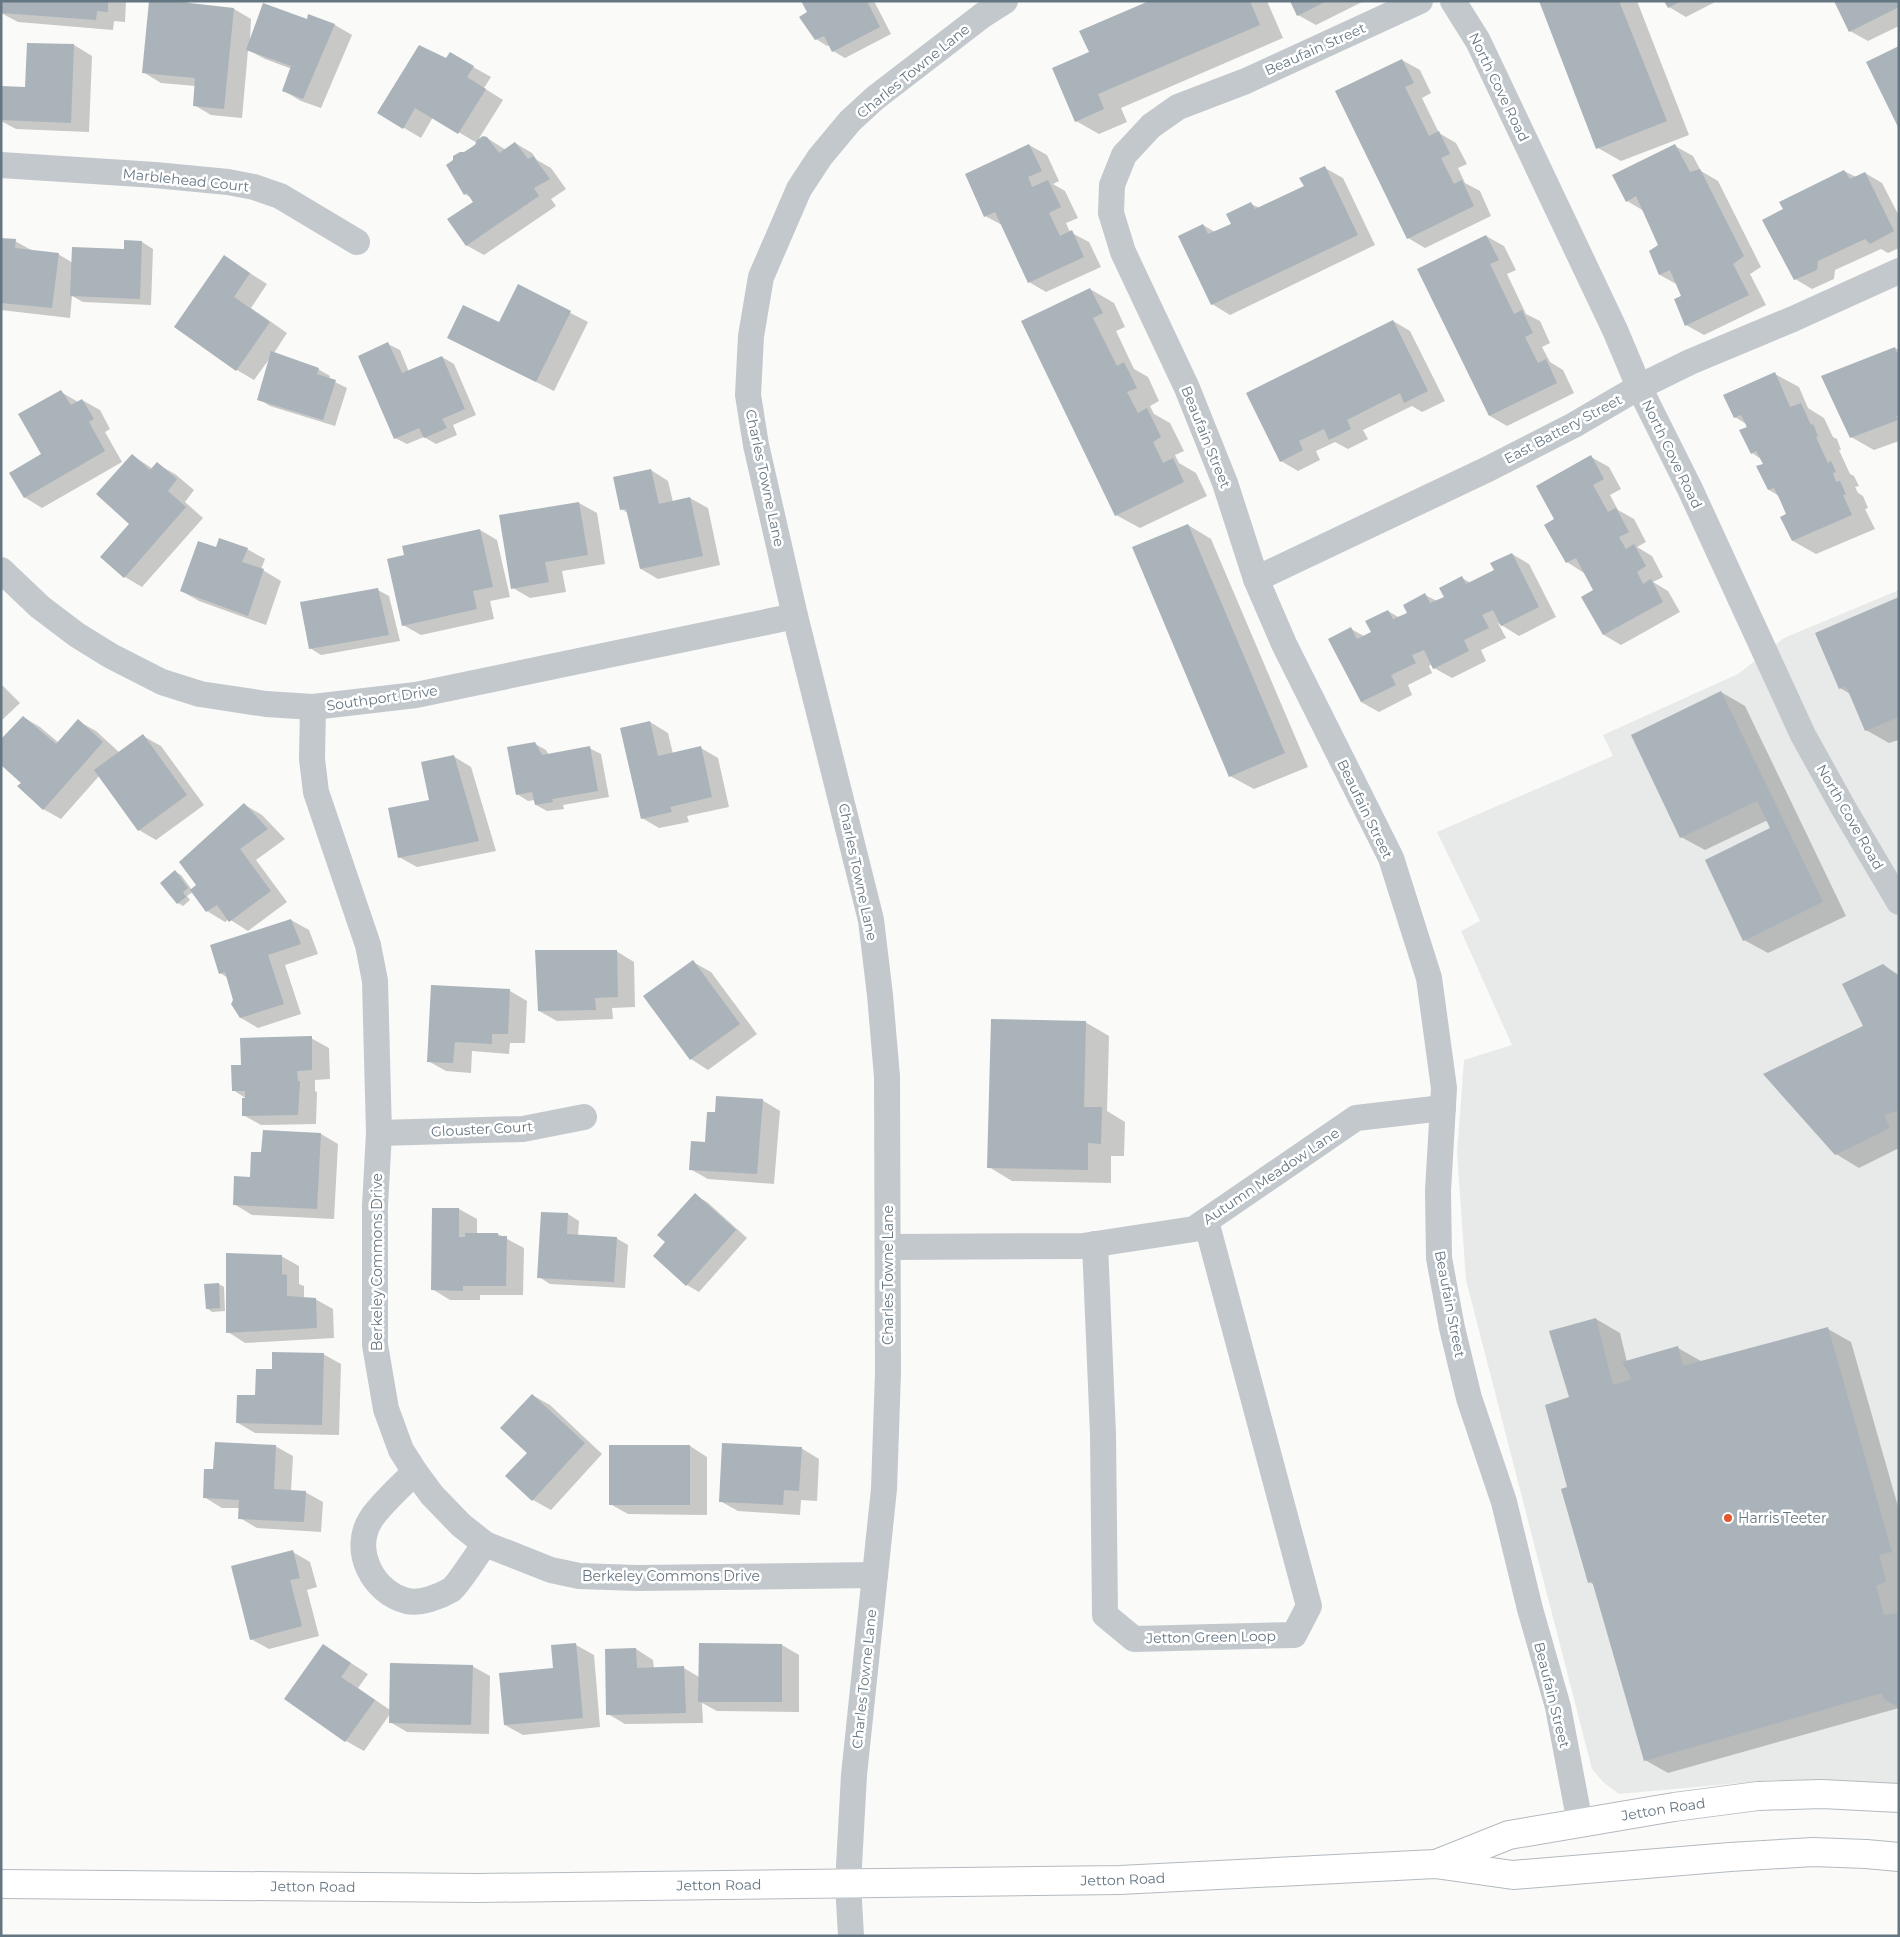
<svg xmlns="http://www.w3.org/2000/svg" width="1900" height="1937" font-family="Montserrat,sans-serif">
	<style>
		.built { fill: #e8e9e9 }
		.shadow { fill: #0003 }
		.building { fill: #aab3b9 }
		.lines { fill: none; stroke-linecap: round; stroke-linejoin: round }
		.secondary-casing { stroke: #b3babf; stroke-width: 30 }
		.street { stroke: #c3c8cc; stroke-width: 26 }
		.secondary { stroke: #fff; stroke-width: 28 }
		.poi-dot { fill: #e4572e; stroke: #fff; stroke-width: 2 }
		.labels { text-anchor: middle; stroke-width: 5; stroke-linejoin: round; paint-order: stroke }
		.street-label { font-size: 14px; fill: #657683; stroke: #fff }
		.poi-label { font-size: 14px; fill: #657683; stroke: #fff; text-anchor: start }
	</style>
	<rect width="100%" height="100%" fill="#fafaf8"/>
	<polygon class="built" points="1899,590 1899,1787 1773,1780 1619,1794 1603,1782 1592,1769 1466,1280 1457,1153 1464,1060 1512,1045 1461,931 1480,921 1437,832 1613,756 1603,735 1738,674 1784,638"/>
	<g class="shadow">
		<polygon points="1,1 126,1 125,22 114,21 113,30 18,22 1,13"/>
		<polygon points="150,1 188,1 188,4 234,9 251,19 250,41 308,20 309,16 335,25 352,35 321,108 301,101 284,91 292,69 265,59 248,50 242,118 211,115 194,105 196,86 161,83 143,72"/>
		<polygon points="802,1 874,1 891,34 845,58 833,51 830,45 827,46 816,39 809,13"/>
		<polygon points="1152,1 1267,1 1283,38 1121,108 1127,122 1099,134 1076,121 1090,53"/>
		<polygon points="1292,1 1364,1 1316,25 1298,15"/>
		<polygon points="1540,1 1637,1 1689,135 1621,161 1598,148"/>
		<polygon points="1666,1 1717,1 1686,17 1669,7"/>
		<polygon points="1899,1 1899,26 1868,41 1850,31"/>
		<polygon points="28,44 74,45 92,56 89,132 16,129 1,121 1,88 27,88"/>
		<polygon points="450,54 491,77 484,88 503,100 478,140 487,138 506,150 515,143 532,153 537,160 551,168 566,189 551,199 556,206 484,255 466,245 475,203 471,198 465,194 464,154 477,143 433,117 421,138 379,113 446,60"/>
		<polygon points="1402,60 1420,70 1431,93 1422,98 1439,133 1456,143 1467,164 1458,168 1465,183 1480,191 1491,216 1425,248 1408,238"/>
		<polygon points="1029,145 1047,155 1059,181 1053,184 1065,191 1078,218 1066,223 1070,232 1089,242 1101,267 1046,292 1029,282 1002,225 985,216"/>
		<polygon points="1675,146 1693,156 1701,171 1718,181 1761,267 1750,274 1766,305 1704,335 1686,325 1682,296 1678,285 1660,275 1650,251 1659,246 1644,211 1627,201"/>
		<polygon points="1325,168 1343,178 1375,245 1230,315 1212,304 1180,236 1203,225 1215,232 1232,224 1251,204 1260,208 1305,187"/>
		<polygon points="1844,171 1856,177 1865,173 1882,183 1899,216 1899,248 1888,253 1881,249 1835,270 1834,279 1812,289 1795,279 1784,210"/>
		<polygon points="1486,236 1504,246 1516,270 1507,274 1526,314 1540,321 1550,343 1542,347 1550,362 1563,370 1574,393 1507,426 1490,416"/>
		<polygon points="1,239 15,241 33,251 58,254 73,263 126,250 142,242 153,249 151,305 83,302 72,296 70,318 1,310"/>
		<polygon points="225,257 267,284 251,308 287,333 274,353 318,369 330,376 329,379 347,388 335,426 270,406 259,399 270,358 254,380 237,370 175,327"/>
		<polygon points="518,286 588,322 554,391 466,347 499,324"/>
		<polygon points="1090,289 1114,303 1125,327 1116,331 1134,369 1148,377 1159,401 1150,406 1154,414 1170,423 1184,451 1175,455 1179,463 1196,473 1207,496 1140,528 1116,515 1023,321"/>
		<polygon points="1393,321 1410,331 1445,401 1422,412 1412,406 1363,430 1368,439 1348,449 1335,442 1316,451 1320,460 1298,471 1281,461"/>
		<polygon points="388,344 400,350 409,372 442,357 454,364 476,415 453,425 457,435 436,444 424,437 407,444 395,438"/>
		<polygon points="1895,348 1899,350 1899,441 1874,450 1851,437"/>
		<polygon points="1775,374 1799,387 1808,408 1824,418 1833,437 1837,439 1841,450 1839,450 1850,474 1854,476 1859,486 1855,487 1858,493 1863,496 1868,508 1865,509 1875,529 1816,554 1793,541 1788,515 1779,496 1769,490 1764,465 1761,459 1752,453 1746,424 1735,417"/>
		<polygon points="61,392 78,402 82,400 100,410 110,429 105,432 122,462 42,508 24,497 43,455"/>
		<polygon points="132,455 153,469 157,464 175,474 194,490 185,502 203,518 142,587 125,577 131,524"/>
		<polygon points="1591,457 1609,467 1621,489 1610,495 1618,510 1634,519 1646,542 1637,547 1652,556 1663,577 1653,582 1668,591 1680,612 1621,645 1604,635 1595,590 1584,573 1567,562 1556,520"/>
		<polygon points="651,470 668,481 673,502 690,498 708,508 720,565 658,579 641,569 628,513 621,509"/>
		<polygon points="579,503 597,513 605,564 562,571 566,592 530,598 513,588 501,516"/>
		<polygon points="1188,525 1211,539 1308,767 1254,789 1230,776"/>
		<polygon points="480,530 497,540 510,597 490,601 494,619 421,635 403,625"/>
		<polygon points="217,549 247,549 265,559 261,569 281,581 266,625 199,601 181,591"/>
		<polygon points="1512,554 1529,564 1556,617 1519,636 1498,623 1506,638 1481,650 1486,661 1452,678 1434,668 1432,664 1429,666 1432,673 1408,685 1412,695 1379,712 1361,702 1351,629 1364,636 1372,632 1388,611 1400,618 1409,613 1425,595 1437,601 1445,597 1462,578 1471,583 1495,571"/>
		<polygon points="378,590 389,596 400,641 321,655 310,648"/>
		<polygon points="1899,599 1899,740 1889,743 1866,730 1852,695 1840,688"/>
		<polygon points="1,684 20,703 1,721"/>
		<polygon points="1721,692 1745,706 1846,916 1768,953 1744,940 1772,829 1768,820 1705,850 1681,837"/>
		<polygon points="23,717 40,727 59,743 78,721 96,731 120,753 143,736 161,746 204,805 156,840 139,830 99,776 61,819 43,809 23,783"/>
		<polygon points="650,722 668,733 673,754 701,748 718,758 729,807 687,816 689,822 659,828 642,818"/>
		<polygon points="535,744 546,750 549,755 589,748 601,754 609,797 563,805 564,809 547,811 536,805 535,800 528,801 517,794"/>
		<polygon points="453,756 471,767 496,851 417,867 399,857"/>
		<polygon points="245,805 262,815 285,839 256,860 287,902 248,931 229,919 225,922 207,911 193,892 187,896 190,900 183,906 178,903 176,872 181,875 192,890 198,886"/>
		<polygon points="291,920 309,930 318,954 285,965 301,1014 258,1028 241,1018 228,978 220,973"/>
		<polygon points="616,951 634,962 635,1007 612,1008 613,1019 557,1021 539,1011"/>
		<polygon points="693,962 711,972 757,1034 708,1070 691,1059"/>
		<polygon points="1883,965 1899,975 1899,1148 1859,1168 1836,1154 1864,1027"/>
		<polygon points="510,991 527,1001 525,1043 510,1043 509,1054 472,1051 471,1073 446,1071 428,1061"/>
		<polygon points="1085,1022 1109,1036 1107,1111 1125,1122 1124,1156 1111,1156 1111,1183 1012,1181 989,1167"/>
		<polygon points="311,1038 329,1048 330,1079 315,1080 315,1091 317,1092 316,1124 261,1125 243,1115 247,1099 233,1090 242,1066"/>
		<polygon points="762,1100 780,1111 774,1184 708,1179 690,1169 707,1143 716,1114"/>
		<polygon points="321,1134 338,1144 334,1219 252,1215 234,1204 251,1178 262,1154"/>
		<polygon points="695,1195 707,1202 747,1238 699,1292 687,1285 654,1256 667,1242"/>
		<polygon points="433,1209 459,1209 477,1219 477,1234 498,1234 524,1248 523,1295 480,1295 480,1300 450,1300 432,1289"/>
		<polygon points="568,1214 579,1221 578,1236 616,1238 628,1245 625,1288 550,1284 539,1277"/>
		<polygon points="281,1256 299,1266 299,1284 304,1286 304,1298 315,1299 333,1309 334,1338 245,1343 228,1332"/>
		<polygon points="219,1284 224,1287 225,1311 212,1312 207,1308"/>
		<polygon points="1596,1319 1620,1333 1627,1362 1678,1348 1701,1361 1828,1329 1851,1342 1899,1510 1899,1708 1668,1773 1645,1760 1595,1585 1589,1582 1569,1488 1570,1398"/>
		<polygon points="323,1354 341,1364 339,1435 255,1433 238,1423 273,1371"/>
		<polygon points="532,1395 550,1405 602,1454 551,1510 533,1500 528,1453"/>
		<polygon points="275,1446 293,1456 291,1491 305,1492 323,1502 321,1532 257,1528 240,1518 240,1508 222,1508 204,1497 215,1471"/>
		<polygon points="690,1446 707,1457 707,1515 628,1514 610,1504"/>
		<polygon points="801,1448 819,1459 817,1501 801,1500 800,1515 738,1511 720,1501"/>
		<polygon points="293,1552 310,1562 317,1587 307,1590 319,1636 269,1649 251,1639"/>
		<polygon points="323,1645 368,1674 358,1688 390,1710 472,1666 490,1676 489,1734 407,1732 390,1722 390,1714 364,1751 346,1741 286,1699"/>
		<polygon points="576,1645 594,1655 600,1727 523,1735 505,1725"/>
		<polygon points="782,1645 799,1655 799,1712 717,1711 702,1703 703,1723 625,1724 608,1714 636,1649 653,1660 654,1669 684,1668 699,1677"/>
	</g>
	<g class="building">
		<polygon points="1,1 108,1 108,12 97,11 96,20 1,13"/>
		<polygon points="149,1 172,1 234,8 224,109 193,106 195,78 142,73"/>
		<polygon points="801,1 867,1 880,27 832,52 824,36 815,40 799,17 807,12"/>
		<polygon points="1149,1 1250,1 1260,25 1098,94 1104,109 1075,122 1052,68 1089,52 1079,31"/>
		<polygon points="1290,1 1327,1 1297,16"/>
		<polygon points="1539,1 1619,1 1667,121 1596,149"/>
		<polygon points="1664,1 1681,1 1668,8"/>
		<polygon points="1834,1 1899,1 1899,7 1849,32"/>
		<polygon points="263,3 307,19 308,14 335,24 303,99 282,91 291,66 246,50"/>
		<polygon points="27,43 74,44 71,123 1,120 1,86 25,87"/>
		<polygon points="419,45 446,58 450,52 474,66 467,77 486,89 458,134 415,108 403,129 377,113"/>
		<polygon points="1899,46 1899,129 1866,62"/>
		<polygon points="1402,59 1414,83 1405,87 1429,136 1439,131 1450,154 1441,158 1454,184 1462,180 1474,206 1407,239 1335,91"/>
		<polygon points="483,136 487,137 499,153 515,142 528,159 533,156 550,179 534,188 539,196 466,246 447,219 473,202 467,193 464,195 446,165 453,160 453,156 460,152 464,152 475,145 477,140"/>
		<polygon points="1029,144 1042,171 1028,177 1032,187 1048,180 1061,207 1049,213 1060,236 1072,230 1084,257 1028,283 995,212 984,217 965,174"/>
		<polygon points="1675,144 1690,172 1700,169 1744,256 1733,264 1749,295 1685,326 1674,299 1681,296 1670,270 1659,275 1649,251 1658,245 1636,196 1626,202 1612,175"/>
		<polygon points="1325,166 1358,235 1211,305 1178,236 1203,224 1208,234 1231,224 1226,214 1251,202 1255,209 1304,186 1299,178"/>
		<polygon points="1844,170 1850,179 1865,172 1894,231 1870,244 1865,239 1818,261 1817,270 1794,280 1762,220 1783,209 1779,202"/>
		<polygon points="1486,235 1499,260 1490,264 1514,314 1522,310 1533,333 1525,337 1538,363 1546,359 1557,383 1489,416 1417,269"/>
		<polygon points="1,238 16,239 15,248 59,253 52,308 1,303"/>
		<polygon points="124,240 142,241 140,299 70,296 72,247 124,249"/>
		<polygon points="224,255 250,273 234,297 270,322 236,371 174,327"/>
		<polygon points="518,284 571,311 536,382 447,338 463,305 499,322"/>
		<polygon points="1090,288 1103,313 1093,318 1117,366 1124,362 1137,388 1127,392 1138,413 1147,408 1161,437 1153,442 1163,463 1173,458 1184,482 1115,516 1021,321"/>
		<polygon points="1393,320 1428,391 1404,403 1400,393 1347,420 1351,429 1329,440 1324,429 1299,441 1303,450 1280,462 1246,393"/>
		<polygon points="388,342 402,373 442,356 465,409 442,419 447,428 424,438 419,428 394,439 358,356"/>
		<polygon points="1895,347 1896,352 1899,351 1899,415 1896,416 1898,420 1850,438 1821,376"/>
		<polygon points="271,351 319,368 317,374 336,380 323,420 257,400"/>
		<polygon points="1775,372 1790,407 1801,403 1811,425 1813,424 1818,436 1816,437 1828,463 1831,461 1836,472 1833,473 1836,482 1840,481 1846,494 1843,495 1852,515 1792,541 1780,517 1786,514 1780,500 1774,488 1768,490 1756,466 1763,464 1756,451 1751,454 1739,430 1747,427 1741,415 1734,418 1723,395"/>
		<polygon points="61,390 71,405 82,399 94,419 89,422 105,451 24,498 9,473 41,454 18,414"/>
		<polygon points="132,454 150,470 157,462 177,479 168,491 186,507 124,578 100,557 129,524 96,494"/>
		<polygon points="1591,455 1604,479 1593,485 1608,512 1616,508 1629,532 1619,537 1626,549 1634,544 1646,566 1637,572 1643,584 1651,579 1663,602 1603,635 1581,597 1593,590 1576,558 1566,563 1544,525 1554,519 1536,486"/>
		<polygon points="651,469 659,504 690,497 703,556 640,569 626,509 620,510 613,477"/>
		<polygon points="579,502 588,555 545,562 549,582 511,589 499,515"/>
		<polygon points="1188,524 1285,753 1229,777 1132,547"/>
		<polygon points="480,529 493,587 473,591 477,609 402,626 387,559 404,555 402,546"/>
		<polygon points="219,538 248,548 242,562 264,569 248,616 180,591 198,541 216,547"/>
		<polygon points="1512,553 1539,607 1501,626 1493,610 1482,615 1489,628 1464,640 1469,651 1433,669 1424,650 1412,655 1416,663 1391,675 1396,685 1361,702 1328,639 1351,627 1357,639 1371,632 1365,621 1388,610 1393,619 1407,613 1403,605 1425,593 1430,603 1444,597 1439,588 1462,576 1466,584 1494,570 1490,563"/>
		<polygon points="378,588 389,635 309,649 300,602"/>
		<polygon points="1899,597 1899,717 1865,731 1846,686 1839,689 1815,633"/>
		<polygon points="1721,691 1823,902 1743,941 1705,860 1770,828 1757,801 1680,838 1631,735"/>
		<polygon points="23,716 56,744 78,719 103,742 43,810 17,786 21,783 1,765 1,739"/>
		<polygon points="650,721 658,756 701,746 712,797 670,807 672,812 641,819 620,728"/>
		<polygon points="143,734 187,795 138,831 94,770"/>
		<polygon points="535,742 542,755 590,746 598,791 552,799 553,802 535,805 532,792 516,795 507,747"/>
		<polygon points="454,755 479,841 398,858 388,808 429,800 421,762"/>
		<polygon points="244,803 268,829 240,849 271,891 229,922 217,905 206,912 190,890 196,885 179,862"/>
		<polygon points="175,870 188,888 183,892 186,897 177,904 160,883"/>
		<polygon points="291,919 301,944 268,955 284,1004 240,1018 231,1004 233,1000 225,972 219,974 210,945"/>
		<polygon points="535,950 617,950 618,997 595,998 596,1010 538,1011"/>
		<polygon points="693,960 740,1024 690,1060 643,996"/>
		<polygon points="1883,964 1899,977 1899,1110 1884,1115 1890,1128 1835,1155 1763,1074 1863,1026 1842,984"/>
		<polygon points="431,985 510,989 508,1034 492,1034 492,1044 455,1042 453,1063 427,1062"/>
		<polygon points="991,1019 1086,1021 1084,1107 1102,1107 1101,1144 1088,1143 1088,1170 987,1168"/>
		<polygon points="312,1036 312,1070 297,1071 298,1081 300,1081 298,1115 242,1116 242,1098 245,1098 245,1091 232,1091 231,1065 241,1065 240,1038"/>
		<polygon points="716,1096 763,1099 757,1174 689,1170 691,1141 705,1142 707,1112 715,1112"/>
		<polygon points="263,1130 321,1133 317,1209 233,1205 234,1176 250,1177 251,1152 261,1152"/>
		<polygon points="695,1193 736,1230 686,1286 653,1256 665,1242 657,1235"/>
		<polygon points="432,1208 459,1208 459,1237 465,1237 465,1233 498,1233 498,1236 507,1236 506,1286 463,1286 463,1291 431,1290"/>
		<polygon points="541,1212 568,1213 567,1234 617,1237 614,1282 537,1278"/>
		<polygon points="226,1253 282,1255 282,1274 287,1275 287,1296 316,1298 317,1328 226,1333"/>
		<polygon points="219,1283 220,1308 206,1309 204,1284"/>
		<polygon points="1596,1318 1613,1385 1632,1379 1622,1362 1678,1346 1683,1366 1828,1327 1892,1552 1879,1555 1886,1581 1876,1586 1884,1615 1897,1613 1899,1619 1899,1706 1896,1706 1884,1699 1882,1693 1644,1761 1592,1581 1588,1583 1561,1489 1567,1487 1545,1405 1569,1397 1549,1331"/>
		<polygon points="272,1352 324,1353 322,1425 236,1423 237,1395 255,1395 256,1369 272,1369"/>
		<polygon points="532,1394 585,1443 532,1501 505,1476 527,1453 500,1428"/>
		<polygon points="215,1442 276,1445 274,1489 306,1491 304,1522 238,1519 239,1500 203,1498 204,1469 213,1469"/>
		<polygon points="722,1443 802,1447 799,1491 784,1490 783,1505 719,1502"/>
		<rect x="609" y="1445" width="81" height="60"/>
		<polygon points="293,1550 300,1578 290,1580 302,1626 250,1640 231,1566"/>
		<polygon points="576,1643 583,1718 504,1725 499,1673 553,1668 551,1645"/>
		<polygon points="699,1643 782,1644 782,1702 698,1702"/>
		<polygon points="323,1644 351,1663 341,1677 375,1700 345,1742 284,1699"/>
		<polygon points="636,1648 637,1668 684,1666 686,1713 606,1715 605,1649"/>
		<polygon points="390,1663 473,1665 471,1725 389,1723"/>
	</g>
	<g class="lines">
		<defs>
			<g id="secondary">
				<path id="s1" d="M1436,1864l73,-29 165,-28 84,-11 64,-2 77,4"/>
				<path id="s2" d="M1,1884l478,4 641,-8 315,-16 78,11 217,-18 83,-5 53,2 33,3"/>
			</g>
		</defs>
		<use href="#secondary" class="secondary-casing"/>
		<g class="street">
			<polyline points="1420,1 1246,81 1178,107 1151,126 1124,155 1112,185 1111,213 1123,252 1187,388 1225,483 1256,579 1284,644 1391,858 1429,978 1444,1088 1438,1191 1439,1258 1452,1328 1469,1398 1504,1502 1530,1609 1558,1707 1580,1823"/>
			<polyline points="1453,1 1478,41 1615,330 1639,387 1690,489 1803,735 1844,809 1899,902"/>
			<polyline points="1,165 155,175 228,182 254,187 280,196 357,242"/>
			<polyline points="1,570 40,607 77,635 111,656 162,682 200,694 266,704 313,707 416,695 795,616"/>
			<polyline points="1256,579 1488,469 1574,425 1639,387 1690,362 1793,319 1899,271"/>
			<polyline points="313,707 312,759 316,792 368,945 375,981 379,1133 375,1206 375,1345 386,1409 401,1450 415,1472 432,1495 461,1525 485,1544 551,1570 579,1576 637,1578 875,1575"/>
			<polyline points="379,1133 523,1129 584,1117"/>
			<polyline points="1095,1244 1103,1434 1105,1615 1134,1639 1294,1635 1309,1606 1206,1221"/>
			<polyline points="888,1247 1083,1246 1194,1229 1356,1118 1443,1108"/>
			<path d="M415,1472c-13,13 -35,33 -44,47 -20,31 2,74 36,82 13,3 32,-4 44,-11 8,-6 26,-36 34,-46"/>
			<polyline points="851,1936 848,1884 854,1775 884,1489 888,1372 887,1077 880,995 871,920 795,616 756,445 748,395 751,336 761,277 799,189 820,157 850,121 875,98 983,15 1005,1"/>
		</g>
		<use href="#secondary" class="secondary"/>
	</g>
	<circle class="poi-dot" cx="1728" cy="1518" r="5"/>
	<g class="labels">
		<g class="street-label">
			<text transform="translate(1315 49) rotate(-24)" y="5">Beaufain Street</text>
			<text transform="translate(913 71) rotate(-39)" y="5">Charles Towne Lane</text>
			<text transform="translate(1499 87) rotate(64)" y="5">North Cove Road</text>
			<text transform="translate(186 180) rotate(6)" y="5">Marblehead Court</text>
			<text transform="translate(1563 429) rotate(-28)" y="5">East Battery Street</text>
			<text transform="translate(1206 437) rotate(68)" y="5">Beaufain Street</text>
			<text transform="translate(1672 454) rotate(64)" y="5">North Cove Road</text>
			<text transform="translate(765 478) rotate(78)" y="5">Charles Towne Lane</text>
			<text transform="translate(382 698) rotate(-8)" y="5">Southport Drive</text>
			<text transform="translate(1365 809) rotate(64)" y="5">Beaufain Street</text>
			<text transform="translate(1850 817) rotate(60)" y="5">North Cove Road</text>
			<text transform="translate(858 872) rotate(78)" y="5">Charles Towne Lane</text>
			<text transform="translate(482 1129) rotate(-3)" y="5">Glouster Court</text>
			<text transform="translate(1271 1176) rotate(-34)" y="5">Autumn Meadow Lane</text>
			<text transform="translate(377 1262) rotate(-90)" y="5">Berkeley Commons Drive</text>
			<text transform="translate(888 1275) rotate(-90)" y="5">Charles Towne Lane</text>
			<text transform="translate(1450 1304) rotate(79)" y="5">Beaufain Street</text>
			<text x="671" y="1581">Berkeley Commons Drive</text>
			<text transform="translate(1211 1637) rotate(-1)" y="5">Jetton Green Loop</text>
			<text transform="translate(864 1679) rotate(-84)" y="5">Charles Towne Lane</text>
			<text transform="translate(1552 1695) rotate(76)" y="5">Beaufain Street</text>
			<text dy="5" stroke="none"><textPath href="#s1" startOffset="235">Jetton Road</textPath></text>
			<text dy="5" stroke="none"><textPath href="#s2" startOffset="1122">Jetton Road</textPath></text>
			<text dy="5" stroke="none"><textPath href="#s2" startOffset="718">Jetton Road</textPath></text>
			<text dy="5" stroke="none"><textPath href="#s2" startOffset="312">Jetton Road</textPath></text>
		</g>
		<g class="poi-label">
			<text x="1738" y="1523">Harris Teeter</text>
		</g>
	</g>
	<rect width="1900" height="1937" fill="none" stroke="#657683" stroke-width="5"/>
</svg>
